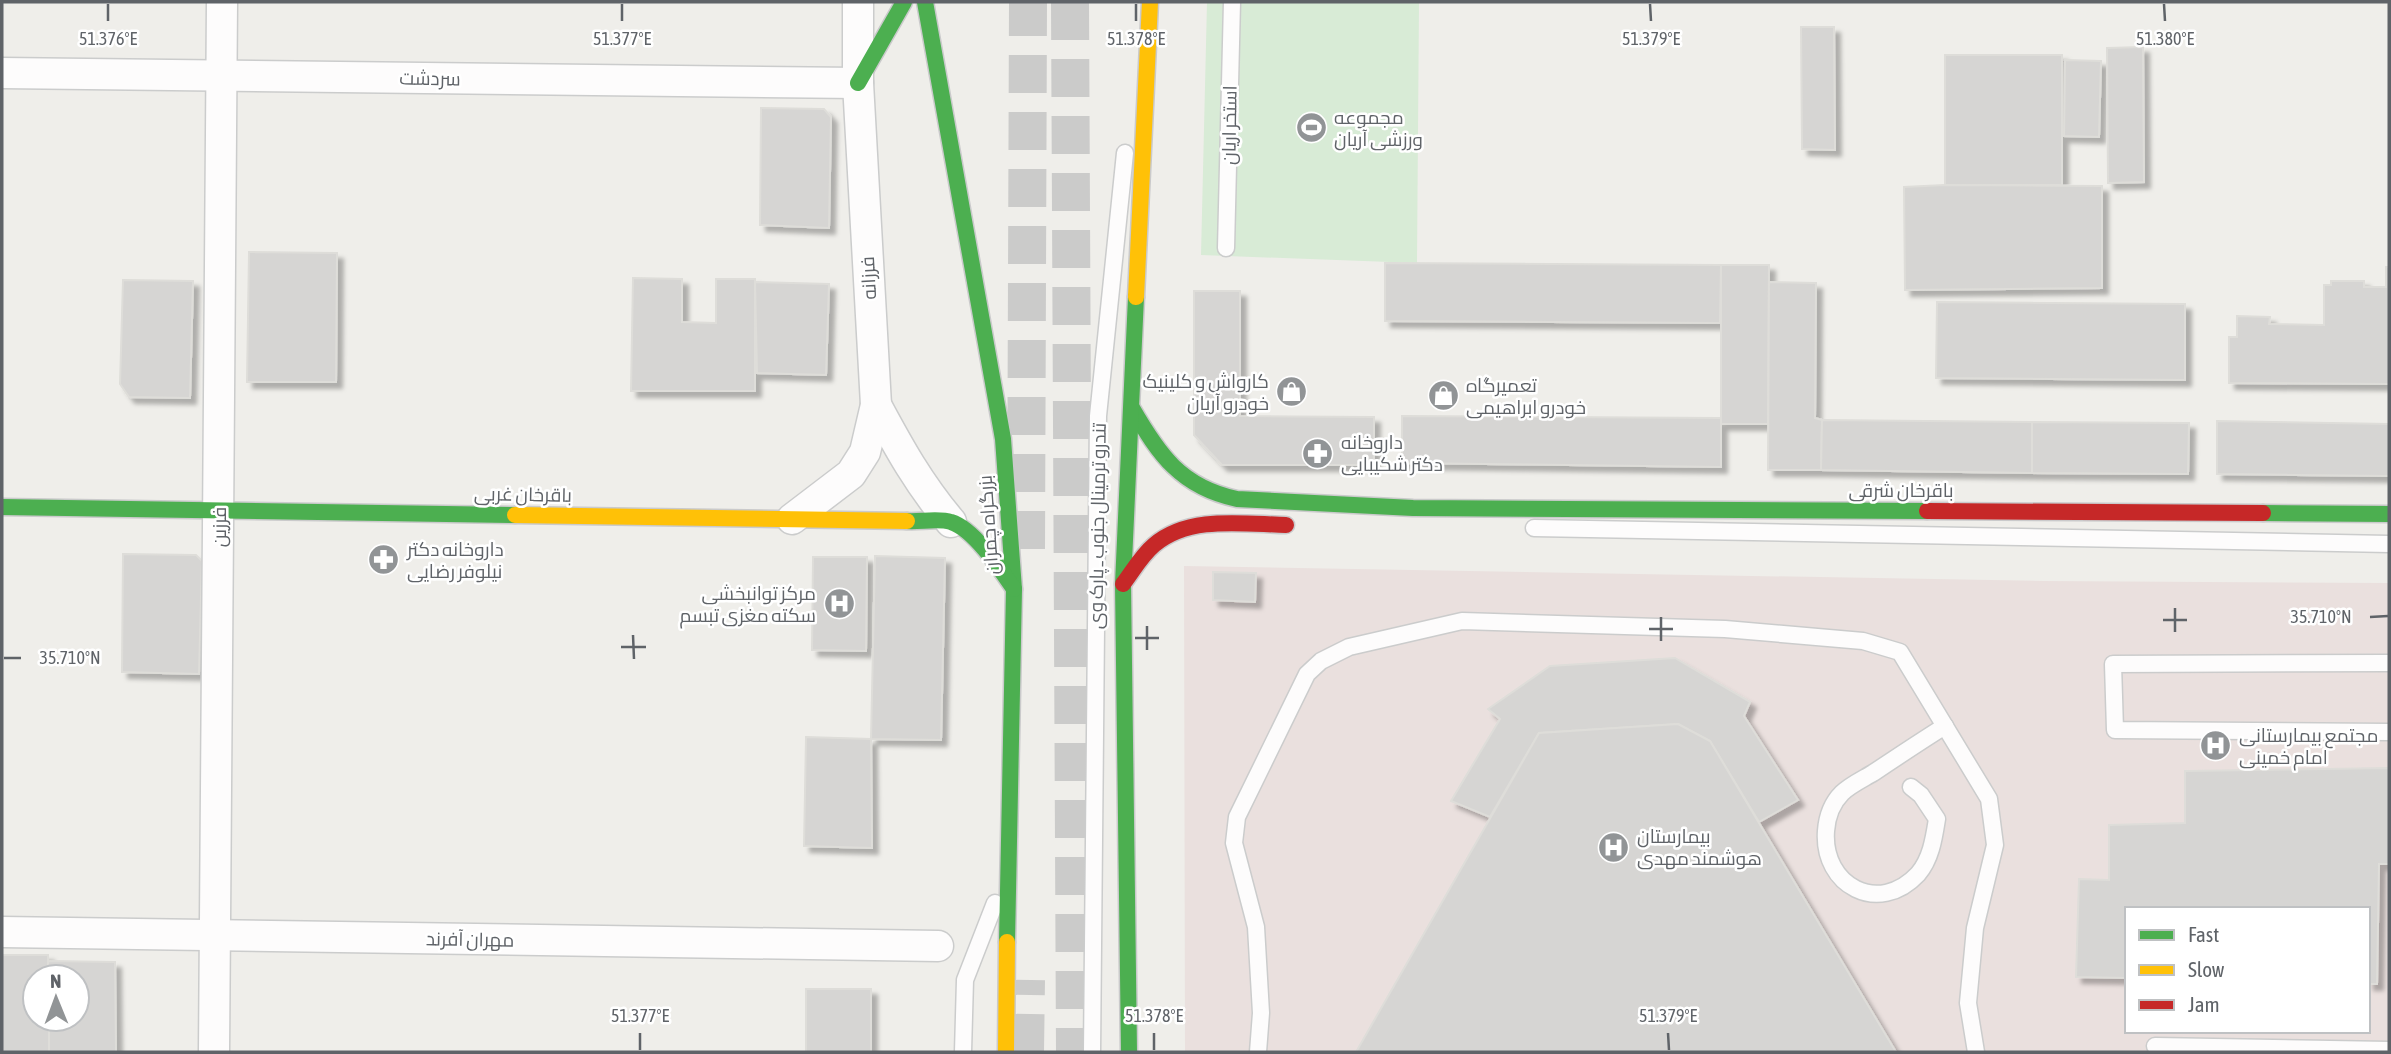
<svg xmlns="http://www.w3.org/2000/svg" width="2391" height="1054" font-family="'Asap Condensed',Cairo,sans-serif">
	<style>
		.medical { fill: #eae0de; fill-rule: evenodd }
		.garden { fill: #d8ebd6 }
		.building { fill: #d6d5d3; stroke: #deddd9; stroke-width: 2; filter: url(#shadow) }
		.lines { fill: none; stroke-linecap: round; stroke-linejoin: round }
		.highway-tunnel { stroke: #cbcbca; stroke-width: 38; stroke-dasharray: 38 19; stroke-linecap: butt }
		.lane-casing { stroke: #cbcccc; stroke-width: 19 }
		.street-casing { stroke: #cbcccc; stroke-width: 33 }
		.fast-casing { stroke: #cacacb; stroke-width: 19 }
		.slow-casing { stroke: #cacacb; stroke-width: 19 }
		.jam-casing { stroke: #cacacb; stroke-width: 19 }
		.lane { stroke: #fdfcfc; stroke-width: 16 }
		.street { stroke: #fdfcfc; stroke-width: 30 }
		.fast { stroke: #4caf50; stroke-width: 16 }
		.slow { stroke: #ffc107; stroke-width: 16 }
		.jam { stroke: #c62828; stroke-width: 16 }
		.ticks { fill: none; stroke: #5f6368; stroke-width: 2.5 }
		.labels { text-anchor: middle; stroke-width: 5; stroke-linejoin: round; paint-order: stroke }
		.street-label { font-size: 19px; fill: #5f6368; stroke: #fff }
		.poi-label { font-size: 19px; fill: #5f6368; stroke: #fff; text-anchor: start }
		.ticks-label { font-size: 18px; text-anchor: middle; fill: #5f6368; stroke: #fff; stroke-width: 5; stroke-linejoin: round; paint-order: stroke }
	</style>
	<defs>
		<filter id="shadow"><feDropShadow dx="6" dy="6" stdDeviation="2" flood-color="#0004"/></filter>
	</defs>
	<rect width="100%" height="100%" fill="#efeeea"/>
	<path class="medical" d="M1184,566l859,15 346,2v469h-1204zM2127,909h241v122h-241z"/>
	<polygon class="garden" points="1207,2 1419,2 1417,263 1201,255"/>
	<g class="building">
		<polygon points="1801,27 1834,27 1835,150 1802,149"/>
		<polygon points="2143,47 2144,182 2108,183 2107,48"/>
		<rect x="1945" y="55" width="117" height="130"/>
		<polygon points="2065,60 2101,61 2099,137 2064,136"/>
		<polygon points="761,108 824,109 831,117 829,228 760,225"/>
		<polygon points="1945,185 2102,186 2102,288 1905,290 1904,187"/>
		<polygon points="249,252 337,253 336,382 247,382"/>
		<polygon points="1385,263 1721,265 1720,323 1385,321"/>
		<polygon points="1721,265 1769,265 1768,424 1721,424"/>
		<polygon points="2386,267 2389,267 2389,384 2229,383 2229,337 2237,337 2237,316 2270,317 2269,324 2324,325 2324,285 2331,285 2331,281 2364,281 2364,287 2386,287"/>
		<polygon points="633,278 682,279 682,322 716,323 716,279 755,279 755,391 631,391"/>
		<polygon points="123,280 193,281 190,398 129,397 120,384"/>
		<polygon points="755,282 829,284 826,375 757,373"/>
		<polygon points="1769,282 1816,283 1815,418 1822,420 1821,470 1768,470"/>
		<polygon points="1194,291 1240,291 1240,416 1374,417 1374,465 1222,465 1194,435"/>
		<polygon points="1937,302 2185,304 2185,380 1936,378"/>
		<polygon points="1402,416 1721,418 1721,467 1402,463"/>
		<polygon points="1822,420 2032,422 2032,473 1821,470"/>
		<polygon points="2217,421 2389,424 2389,476 2217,474"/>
		<polygon points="2032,422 2189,423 2188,474 2032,473"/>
		<polygon points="123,554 196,555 202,561 199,674 122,672"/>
		<polygon points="875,556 945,558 941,740 871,739"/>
		<polygon points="813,557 867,557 866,651 812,650"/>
		<polygon points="1213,572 1256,573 1255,602 1213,600"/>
		<polygon points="1675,658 1750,702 1744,716 1798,800 1759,822 1710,741 1678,724 1539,733 1490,817 1451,801 1500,719 1488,709 1550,666"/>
		<polygon points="1678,724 1710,741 1896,1052 1356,1052 1539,733"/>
		<polygon points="806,737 871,739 872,848 804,846"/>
		<polygon points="2389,768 2389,864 2379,864 2377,984 2368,984 2368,909 2127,909 2127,978 2076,977 2079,879 2109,880 2109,825 2185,823 2185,771"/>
		<polygon points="2,955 48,955 48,977 35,977 35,1019 49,1019 49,1052 2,1052"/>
		<polygon points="48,961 115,962 116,1052 49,1052 49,1019 77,1019 77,977 48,977"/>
		<rect x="806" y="989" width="65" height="63"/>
	</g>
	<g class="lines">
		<g class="highway-tunnel">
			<polyline points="1070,2 1075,1052"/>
			<polyline points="1026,549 1028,2"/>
			<polyline points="1025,1052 1026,980"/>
		</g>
		<defs>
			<g id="lane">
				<polyline points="1226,248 1232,2"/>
				<polyline points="1534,528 2389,544"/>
				<polyline points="2389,663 2113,664 2115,730 2389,732"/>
				<path d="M1911,787l10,8 16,24c-3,19 -6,40 -19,55 -39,42 -96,12 -92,-43 1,-14 5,-27 16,-38 8,-8 21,-14 31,-20 24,-16 48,-32 72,-47"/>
				<polyline points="2155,1046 2389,1050"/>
				<polyline points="963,1052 965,980 995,903"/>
				<polyline points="1092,1052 1098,416 1125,153"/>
				<polyline points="1258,1052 1261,1013 1256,927 1234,843 1237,817 1307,674 1321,661 1349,647 1462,621 1725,629 1863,641 1900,652 1989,799 1995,845 1975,928 1968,1003 1976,1052"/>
			</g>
			<g id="street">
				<polyline points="2,73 858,83"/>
				<path d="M876,405c23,43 43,79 75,117"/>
				<polyline points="792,519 851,474 865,452 876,405 858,83 858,2"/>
				<polyline points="2,932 938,946"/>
				<polyline points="214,1052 222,2"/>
			</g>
			<g id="fast">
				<polyline points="925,2 1003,439 1014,589 1007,942"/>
				<polyline points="858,83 904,2"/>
				<path d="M1132,408c27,47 49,79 105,91l176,9 514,3"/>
				<polyline points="2,507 515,515"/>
				<polyline points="2263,513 2389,514"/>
				<path d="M907,521c13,1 32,-3 44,1 23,7 50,48 63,67"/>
				<polyline points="1129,1052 1123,584 1136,297"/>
			</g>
			<g id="slow">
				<polyline points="1136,297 1150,2"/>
				<polyline points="515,515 907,521"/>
				<polyline points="1006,1052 1007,942"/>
			</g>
			<g id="jam">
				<polyline points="1927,511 2263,513"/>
				<path d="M1123,584c10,-13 18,-28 31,-39 35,-30 89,-21 132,-20"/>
			</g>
		</defs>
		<use href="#lane" class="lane-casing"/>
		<use href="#street" class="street-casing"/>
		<use href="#fast" class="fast-casing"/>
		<use href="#slow" class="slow-casing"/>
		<use href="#jam" class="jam-casing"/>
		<use href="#lane" class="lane"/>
		<use href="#street" class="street"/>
		<use href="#fast" class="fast"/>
		<use href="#slow" class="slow"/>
		<use href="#jam" class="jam"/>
	</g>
	<path class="ticks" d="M108,4v17M622,4v17M1136,4v17M1650,4l1,17M2164,4l1,17M2175,608v24M1661,617v24M2370,617l18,-1M2163,620h24M1147,626v24M1649,629h24M633,635l1,24M1135,638h24M621,647h25M4,658h17M640,1033v17M1154,1033v17M1668,1033l1,17"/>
	<defs>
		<symbol id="stadium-disc" viewBox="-11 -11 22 22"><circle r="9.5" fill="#919496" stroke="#fff"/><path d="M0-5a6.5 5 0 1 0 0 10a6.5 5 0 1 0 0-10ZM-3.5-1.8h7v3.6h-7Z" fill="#fff"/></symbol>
		<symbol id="shop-disc" viewBox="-11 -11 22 22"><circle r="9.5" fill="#919496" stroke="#fff"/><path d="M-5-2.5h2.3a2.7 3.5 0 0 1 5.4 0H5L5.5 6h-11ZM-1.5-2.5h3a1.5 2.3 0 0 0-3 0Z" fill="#fff"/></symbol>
		<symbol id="pharmacy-disc" viewBox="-11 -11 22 22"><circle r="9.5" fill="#919496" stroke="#fff"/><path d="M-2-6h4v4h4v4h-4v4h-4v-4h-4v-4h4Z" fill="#fff"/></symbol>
		<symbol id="hospital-disc" viewBox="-11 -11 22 22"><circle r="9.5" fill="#919496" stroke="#fff"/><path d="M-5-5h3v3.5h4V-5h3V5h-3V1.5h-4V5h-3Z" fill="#fff"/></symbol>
	</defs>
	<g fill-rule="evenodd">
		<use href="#stadium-disc" x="1294" y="110" width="35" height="35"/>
		<use href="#shop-disc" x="1274" y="374" width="35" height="35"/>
		<use href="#shop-disc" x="1426" y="378" width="35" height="35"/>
		<use href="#pharmacy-disc" x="1300" y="436" width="35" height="35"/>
		<use href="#pharmacy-disc" x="366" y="542" width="35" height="35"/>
		<use href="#hospital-disc" x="822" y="586" width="35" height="35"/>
		<use href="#hospital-disc" x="2198" y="728" width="35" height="35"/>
		<use href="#hospital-disc" x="1596" y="830" width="35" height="35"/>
	</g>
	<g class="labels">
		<g class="street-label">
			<text transform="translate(430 78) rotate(1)" y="7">سردشت</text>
			<text transform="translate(1229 125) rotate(-89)" y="7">استخر اریان</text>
			<text transform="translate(868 278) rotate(-93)" y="7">فرزانه</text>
			<text x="1901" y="497">باقرخان شرقی</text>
			<text transform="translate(523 494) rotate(1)" y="7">باقرخان غربی</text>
			<text transform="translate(988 525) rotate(-94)" y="7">بزرگراه چمران</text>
			<text transform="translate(1097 526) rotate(-89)" y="7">تندرو ترمینال جنوب ـ پارک وی</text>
			<text transform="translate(219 527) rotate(-90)" y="7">فرزین</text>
			<text transform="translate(470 939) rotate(1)" y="7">مهران آفرند</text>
		</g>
		<g class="poi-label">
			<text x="1334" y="124">مجموعه<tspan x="1334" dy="22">ورزشی آریان</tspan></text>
			<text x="1269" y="388" text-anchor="end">کارواش و کلینیک<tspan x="1269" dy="22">خودرو آریان</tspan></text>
			<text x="1466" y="392">تعمیرگاه<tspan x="1466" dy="22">خودرو ابراهیمی</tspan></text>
			<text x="1341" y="449">داروخانه<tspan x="1341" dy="22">دکتر شکیبایی</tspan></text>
			<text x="407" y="556">داروخانه دکتر<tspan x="407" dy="22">نیلوفر رضایی</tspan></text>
			<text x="816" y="600" text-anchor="end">مرکز توانبخشی<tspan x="816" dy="22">سکته مغزی تبسم</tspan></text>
			<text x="2239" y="742">مجتمع بیمارستانی<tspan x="2239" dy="22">امام خمینی</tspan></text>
			<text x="1637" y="843">بیمارستان<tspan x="1637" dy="22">هوشمند مهدی</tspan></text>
		</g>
	</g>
	<g class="ticks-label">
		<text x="108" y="45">51.376°E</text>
		<text x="622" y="45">51.377°E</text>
		<text x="1136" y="45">51.378°E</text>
		<text x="1651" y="45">51.379°E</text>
		<text x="2165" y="45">51.380°E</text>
		<text x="2321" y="623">35.710°N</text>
		<text x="70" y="664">35.710°N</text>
		<text x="640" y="1022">51.377°E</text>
		<text x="1154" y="1022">51.378°E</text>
		<text x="1668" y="1022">51.379°E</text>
	</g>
	<rect width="2391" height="1054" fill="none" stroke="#5f6368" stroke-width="7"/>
	<rect x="2125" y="907" width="245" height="126" fill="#ffffff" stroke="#bfc1c3" stroke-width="2"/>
	<rect x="2139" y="930" width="35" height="10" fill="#4caf50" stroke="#bfc1c3" stroke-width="2"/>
	<text x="2188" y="942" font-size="21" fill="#5f6368">Fast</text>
	<rect x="2139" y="965" width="35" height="10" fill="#ffc107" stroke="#bfc1c3" stroke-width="2"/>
	<text x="2188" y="977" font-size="21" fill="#5f6368">Slow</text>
	<rect x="2139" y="1000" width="35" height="10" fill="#c62828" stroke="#bfc1c3" stroke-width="2"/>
	<text x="2188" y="1012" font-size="21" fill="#5f6368">Jam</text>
	<g transform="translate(56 998) rotate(359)"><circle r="33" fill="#ffffff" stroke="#bfc1c3" stroke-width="2"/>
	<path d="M0-5L12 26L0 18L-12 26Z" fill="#919496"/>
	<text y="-10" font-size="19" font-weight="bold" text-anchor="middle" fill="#5f6368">N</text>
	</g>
</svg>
